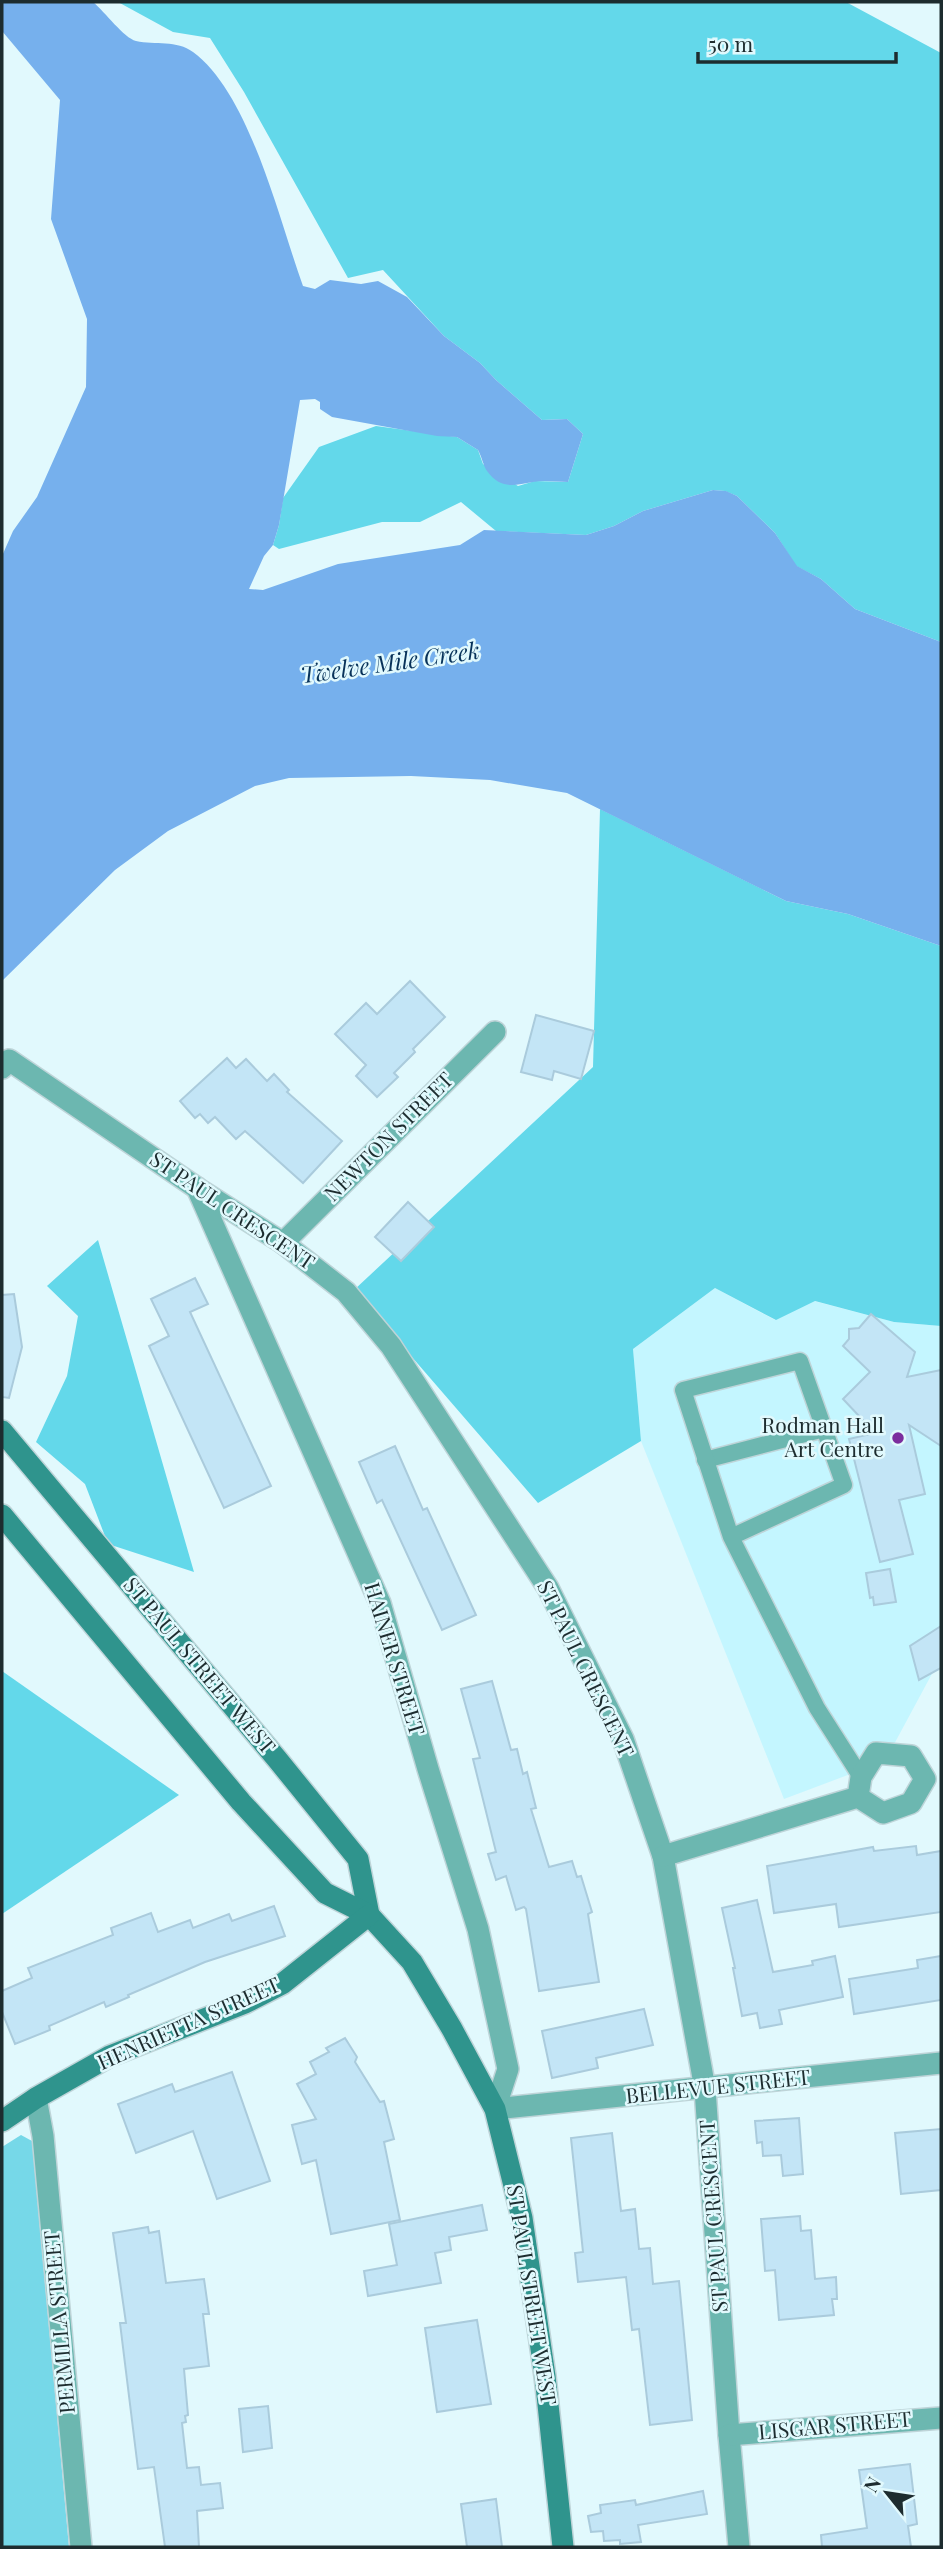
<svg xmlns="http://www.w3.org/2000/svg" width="943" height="2549" font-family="'Playfair Display',serif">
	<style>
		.built { fill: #c4f6ff }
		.green { fill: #76d8e8 }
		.forest { fill: #63d8ea }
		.water { fill: #76b0ed }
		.building { fill: #c3e5f6; stroke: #aacbdc; stroke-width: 2 }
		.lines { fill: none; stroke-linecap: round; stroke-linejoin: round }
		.lane-casing { stroke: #bed4d8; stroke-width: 19 }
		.street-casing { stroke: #bed4d8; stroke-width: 24 }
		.secondary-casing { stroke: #bed4d8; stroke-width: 24 }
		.lane { stroke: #6cb7b0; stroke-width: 16 }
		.street { stroke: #6cb7b0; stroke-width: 21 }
		.secondary { stroke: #2f948d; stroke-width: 21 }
		.poi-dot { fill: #7c2e9e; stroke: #e1f9fd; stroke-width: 2.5 }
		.labels { text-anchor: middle; stroke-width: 5; stroke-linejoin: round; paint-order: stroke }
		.street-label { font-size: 21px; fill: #1d2c2f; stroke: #e1f9fd }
		.poi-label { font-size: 21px; fill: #1d2c2f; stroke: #e1f9fd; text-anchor: end }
		.water-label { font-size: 23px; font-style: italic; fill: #073259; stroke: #e1f9fd }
	</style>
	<rect width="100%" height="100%" fill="#e1f9fd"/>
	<polygon class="built" points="715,1288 775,1320 814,1301 894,1322 941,1326 941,1657 885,1761 784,1799 641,1441 633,1349"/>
	<polygon class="green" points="21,2135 32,2141 69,2547 2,2547 2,2147"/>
	<g class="forest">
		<polygon points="118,2 846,2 941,53 941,642 855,609 821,579 796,566 775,533 737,496 725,491 713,490 643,511 614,526 586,535 496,531 461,502 420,522 382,522 279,549 273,545 279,525 283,498 319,447 376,426 457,437 478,450 483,464 518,486 535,481 568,482 583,434 567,419 542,420 496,380 480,363 444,336 383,270 348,278 244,92 210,38 173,32"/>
		<polygon points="600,809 786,901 848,914 941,946 941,1326 894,1322 815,1301 776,1320 715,1288 633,1349 641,1441 538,1503 354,1290 593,1067"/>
		<polygon points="98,1240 194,1572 108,1544 85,1484 36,1442 67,1376 78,1316 47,1286"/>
		<polygon points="2,1671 179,1795 2,1914"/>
	</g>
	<path class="water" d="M2,2h91c12,10 31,36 43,39 19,4 41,-1 57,11 57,42 86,168 110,234l12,3 15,-9 31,4 17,-3 29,16 37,39 36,27 16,17 46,40 25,-1 16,15 -15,48c-11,0 -24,-2 -35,0 -19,3 -32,8 -46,-11 -4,-6 -5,-14 -9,-21l-21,-13 -20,-1 -105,-19 -12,-8v-7l-5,-3 -15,1 -21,125 -6,20 -9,11 -15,33 14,1 75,-26 122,-19 24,-15 102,5 28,-9 29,-15 70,-21 13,1 11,5 38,37 22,33 24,13 34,30 86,33v304l-93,-32 -62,-13 -219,-108 -77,-13 -79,-4 -122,2 -34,8 -87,45 -53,39 -113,111v-425l11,-25 24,-34 49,-110 1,-68 -36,-100 9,-119 -58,-69z"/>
	<g class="building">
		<polygon points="410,981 445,1017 413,1049 415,1052 394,1073 398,1077 377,1097 356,1076 366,1065 335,1034 366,1003 377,1014"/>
		<polygon points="536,1015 594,1031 581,1079 554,1071 552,1080 521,1072"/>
		<polygon points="227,1058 236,1068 246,1059 267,1081 274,1074 289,1090 287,1092 342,1141 303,1183 245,1131 236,1139 215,1117 208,1123 200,1114 195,1118 180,1101"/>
		<polygon points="408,1202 434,1227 401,1261 375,1237"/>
		<polygon points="195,1278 208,1304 190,1312 271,1486 224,1508 149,1346 169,1336 151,1299"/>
		<polygon points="14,1294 22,1347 9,1398 2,1397 2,1295"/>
		<polygon points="871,1314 915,1352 907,1377 941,1370 941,1446 909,1425 925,1494 899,1500 913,1554 880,1562 849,1439 875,1433 843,1399 870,1372 843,1346 849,1339 849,1329 859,1328"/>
		<polygon points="395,1446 423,1510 427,1508 476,1615 442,1630 382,1500 377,1503 359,1462"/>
		<polygon points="890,1569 896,1602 874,1605 873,1597 870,1598 866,1573"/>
		<polygon points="941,1626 941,1668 919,1680 910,1646"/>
		<polygon points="492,1681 511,1750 517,1749 523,1774 527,1772 536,1808 531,1809 549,1867 572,1861 577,1877 581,1876 592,1912 588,1914 599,1982 539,1991 526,1909 524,1907 516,1910 506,1876 496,1880 488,1854 496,1852 473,1759 480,1758 461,1689"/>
		<polygon points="916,1846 917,1855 941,1851 941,1912 839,1927 836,1904 774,1913 767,1866 873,1847 874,1851"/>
		<polygon points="757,1900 773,1972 813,1965 812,1961 835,1956 843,1997 779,2010 782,2024 760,2028 757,2013 742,2016 733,1968 735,1968 722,1908"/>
		<polygon points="274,1906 285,1936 205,1962 128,1995 129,1997 106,2007 104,2002 49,2026 50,2030 15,2044 2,2012 2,1991 32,1978 28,1968 113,1935 111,1928 151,1913 158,1932 190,1920 193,1928 229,1914 232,1921"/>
		<polygon points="941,1956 941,2000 854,2014 849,1979 918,1968 917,1960"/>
		<polygon points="644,2009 653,2045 596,2058 598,2068 552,2078 542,2031"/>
		<polygon points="345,2038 357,2057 355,2062 380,2102 384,2101 394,2139 384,2142 400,2220 331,2234 316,2160 302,2164 292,2125 316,2119 297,2084 316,2074 310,2062 329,2052 326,2048"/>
		<polygon points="232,2072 270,2181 217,2199 193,2131 136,2153 118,2104 172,2084 175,2092"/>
		<polygon points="799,2118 803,2174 783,2176 781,2155 763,2156 762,2142 757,2143 755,2121"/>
		<polygon points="941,2129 941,2190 901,2194 895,2133"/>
		<polygon points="612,2133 621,2211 635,2209 639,2249 650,2248 653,2284 679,2281 692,2420 650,2425 639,2329 632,2330 626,2277 578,2282 575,2253 583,2252 571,2138"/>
		<polygon points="482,2205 487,2230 449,2237 451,2250 435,2253 441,2283 368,2296 364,2271 397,2265 389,2224"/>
		<polygon points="800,2216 801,2231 811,2230 815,2279 836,2277 837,2299 832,2299 834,2315 779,2320 775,2270 765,2271 761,2219"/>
		<polygon points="148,2227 149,2233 159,2231 166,2283 204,2279 209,2314 203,2314 209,2366 184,2369 188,2415 185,2416 186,2422 182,2423 187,2468 199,2467 201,2485 220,2483 223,2508 197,2511 199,2547 165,2547 154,2467 138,2469 120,2323 126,2323 113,2233"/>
		<polygon points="477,2320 491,2404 437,2412 425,2328"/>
		<polygon points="268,2406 272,2448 243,2452 239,2409"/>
		<polygon points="910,2464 917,2524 908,2526 911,2547 822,2547 821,2535 867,2528 859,2470"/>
		<polygon points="703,2491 707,2514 638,2525 641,2542 620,2544 620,2540 604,2541 603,2531 591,2532 588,2516 601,2513 600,2505 635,2500 636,2505"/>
		<polygon points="496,2499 502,2547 467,2547 461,2504"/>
	</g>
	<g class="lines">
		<defs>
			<g id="lane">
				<polyline points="705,1460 824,1429"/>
				<polyline points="731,1537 683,1390 800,1361 844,1485 731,1537 817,1708 861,1777"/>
			</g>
			<g id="street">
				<polyline points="2,1068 9,1060 197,1188 283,1243 346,1292 391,1346 548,1588 623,1739 663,1856 705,2089 729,2435 739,2547"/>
				<polyline points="197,1188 380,1603 428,1769 478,1929 508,2069 495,2109 941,2063"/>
				<polyline points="283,1243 495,1032"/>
				<polyline points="663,1856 858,1797 883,1813 911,1803 925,1779 911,1756 876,1753 861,1777 858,1797"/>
				<polyline points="36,2098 43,2136 81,2547"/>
				<polyline points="729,2435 941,2418"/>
			</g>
			<g id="secondary">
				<polyline points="2,1431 277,1759 358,1859 369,1915"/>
				<polyline points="2,1515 241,1802 325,1893 369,1915 412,1962 452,2029 495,2109 522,2218 545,2376 563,2547"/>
				<polyline points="2,2121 36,2098 110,2056 245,2003 282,1984 369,1915"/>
			</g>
		</defs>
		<use href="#lane" class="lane-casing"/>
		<use href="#street" class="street-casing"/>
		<use href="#secondary" class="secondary-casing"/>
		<use href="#lane" class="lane"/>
		<use href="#street" class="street"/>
		<use href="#secondary" class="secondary"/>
	</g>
	<circle class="poi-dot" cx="898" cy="1438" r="7"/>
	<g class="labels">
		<g class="street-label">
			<text transform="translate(389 1137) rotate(-45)" y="7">NEWTON STREET</text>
			<text transform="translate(232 1211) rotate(34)" y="7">ST PAUL CRESCENT</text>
			<text transform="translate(394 1659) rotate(73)" y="7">HAINER STREET</text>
			<text transform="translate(199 1666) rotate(50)" y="7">ST PAUL STREET WEST</text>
			<text transform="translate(585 1669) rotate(64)" y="7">ST PAUL CRESCENT</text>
			<text transform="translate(189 2024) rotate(-24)" y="7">HENRIETTA STREET</text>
			<text transform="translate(718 2087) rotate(-6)" y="7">BELLEVUE STREET</text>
			<text transform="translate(714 2216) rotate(-94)" y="7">ST PAUL CRESCENT</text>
			<text transform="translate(531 2295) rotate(81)" y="7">ST PAUL STREET WEST</text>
			<text transform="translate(60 2322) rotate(-95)" y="7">PERMILLA STREET</text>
			<text transform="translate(835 2426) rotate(-5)" y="7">LISGAR STREET</text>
		</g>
		<g class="poi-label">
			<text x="884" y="1433">Rodman Hall<tspan x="884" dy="24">Art Centre</tspan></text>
		</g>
		<g class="water-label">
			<text transform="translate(390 663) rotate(-8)" y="8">Twelve Mile Creek</text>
		</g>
	</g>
	<rect width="943" height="2549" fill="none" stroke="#1d2c2f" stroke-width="7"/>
	<g transform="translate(887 2493) rotate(300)" stroke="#e1f9fd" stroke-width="5" paint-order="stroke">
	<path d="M0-5L12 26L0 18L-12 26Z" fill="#1d2c2f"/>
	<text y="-10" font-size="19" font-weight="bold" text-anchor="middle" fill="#1d2c2f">N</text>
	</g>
	<path d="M698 52v10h198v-10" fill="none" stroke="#1d2c2f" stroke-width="3.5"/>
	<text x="708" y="52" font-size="21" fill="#1d2c2f" stroke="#e1f9fd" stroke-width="5" paint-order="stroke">50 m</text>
</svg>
